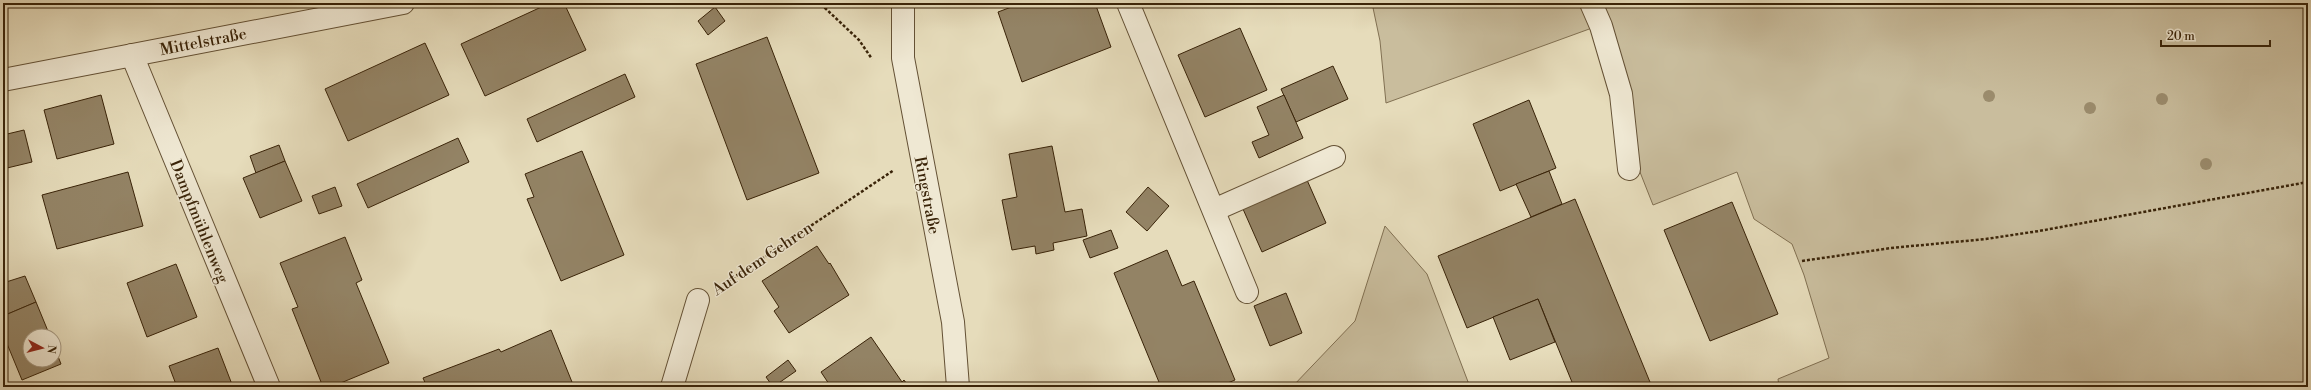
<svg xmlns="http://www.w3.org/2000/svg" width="2311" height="390" font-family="'Libre Bodoni',serif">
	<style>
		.green { fill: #c9bd9d; stroke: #817052 }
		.building { fill: #938365; stroke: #392308 }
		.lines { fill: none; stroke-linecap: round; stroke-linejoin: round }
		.minor-casing { stroke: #645135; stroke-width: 24 }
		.path { stroke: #392308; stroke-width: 2.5; stroke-dasharray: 3 2; stroke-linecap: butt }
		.minor { stroke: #efe8d3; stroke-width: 22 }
		.tree { fill: #9b8c6d }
		.labels { text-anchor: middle; stroke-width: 3; stroke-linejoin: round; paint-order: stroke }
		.street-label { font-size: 16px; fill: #392308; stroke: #efe8d3 }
	</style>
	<rect width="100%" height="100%" fill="#e6dcbb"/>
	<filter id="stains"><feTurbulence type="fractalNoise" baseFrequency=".005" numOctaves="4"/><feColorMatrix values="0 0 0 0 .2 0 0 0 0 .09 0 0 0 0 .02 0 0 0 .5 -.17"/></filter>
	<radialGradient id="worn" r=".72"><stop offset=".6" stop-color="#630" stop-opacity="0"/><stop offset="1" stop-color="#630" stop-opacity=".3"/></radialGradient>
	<g class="green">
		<polygon points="1372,3 2308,3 2308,387 1779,387 1778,379 1829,358 1804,275 1792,244 1754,219 1737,172 1653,205 1638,167 1592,28 1386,103 1380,41"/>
		<polygon points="1385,226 1427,274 1470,387 1292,387 1355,321"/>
	</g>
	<g class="building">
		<polygon points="126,3 138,3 127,6"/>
		<polygon points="550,3 564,3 586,50 485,96 461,44"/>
		<polygon points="1022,3 1095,3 1111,47 1022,82 998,12"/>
		<polygon points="715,7 725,21 708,35 698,21"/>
		<polygon points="1240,28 1267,90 1205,117 1178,55"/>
		<polygon points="767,37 819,173 747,200 696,64"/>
		<polygon points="425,43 449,95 348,141 325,89"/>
		<polygon points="1333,66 1348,99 1296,122 1281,89"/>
		<polygon points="625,74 635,97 537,142 527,119"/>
		<polygon points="101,95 114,144 57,159 44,110"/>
		<polygon points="1284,95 1303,138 1259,158 1252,142 1269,135 1257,107"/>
		<polygon points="1529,100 1556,168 1500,191 1473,124"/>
		<polygon points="24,130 32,162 3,169 3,135"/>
		<polygon points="458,138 469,162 368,208 357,184"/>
		<polygon points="279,145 285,161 256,173 250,156"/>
		<polygon points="1052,146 1065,212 1082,209 1087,236 1053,243 1054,250 1036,254 1035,246 1012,250 1002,200 1017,197 1009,154"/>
		<polygon points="582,151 624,255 561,281 527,199 534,197 525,174"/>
		<polygon points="285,161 302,201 260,218 243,178"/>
		<polygon points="1549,171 1562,204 1531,217 1516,184"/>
		<polygon points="128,172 143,226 57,249 42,195"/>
		<polygon points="1307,180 1326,223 1262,252 1243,209"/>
		<polygon points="335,187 342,206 319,214 312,196"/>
		<polygon points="1148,187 1169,206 1147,231 1126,212"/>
		<polygon points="1575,199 1652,387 1574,387 1538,299 1467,328 1438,256"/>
		<polygon points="1732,202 1778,314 1710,341 1664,230"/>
		<polygon points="1111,230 1118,248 1090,258 1083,240"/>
		<polygon points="345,237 362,280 356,283 389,363 331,387 323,387 292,309 298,307 280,263"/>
		<polygon points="817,246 829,264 830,263 849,295 789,333 774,311 779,307 762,281"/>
		<polygon points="1167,250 1182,286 1194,281 1235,380 1218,387 1161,387 1114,273"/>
		<polygon points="176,264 197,317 147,337 127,283"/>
		<polygon points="25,276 36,302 3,316 3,283"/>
		<polygon points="1286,293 1302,333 1270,346 1254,306"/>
		<polygon points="1538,299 1555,342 1510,360 1493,317"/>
		<polygon points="36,302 50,336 30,336 30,360 54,360 54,346 61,364 22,380 3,334 3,316"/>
		<polygon points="551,330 574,387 427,387 423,378 499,349 501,352"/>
		<polygon points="871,337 902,382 904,380 909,387 831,387 821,372"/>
		<polygon points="218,348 233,387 177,387 169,366"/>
		<polygon points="788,360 796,371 773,387 766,377"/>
	</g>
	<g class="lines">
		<defs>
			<g id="minor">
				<polyline points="903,3 903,58 953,322 958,387"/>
				<polyline points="1128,3 1247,292"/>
				<polyline points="1591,3 1601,26 1621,94 1629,169"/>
				<polyline points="132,55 269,387"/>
				<polyline points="3,80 403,3"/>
				<polyline points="1214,210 1334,157"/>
				<polyline points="672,387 698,300"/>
			</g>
		</defs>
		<use href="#minor" class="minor-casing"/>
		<g class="path">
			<polyline points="827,3 825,8 859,40 872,59"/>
			<polyline points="1802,261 1891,248 1986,239 2039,231 2308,182"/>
			<polyline points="724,284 894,170"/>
		</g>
		<use href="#minor" class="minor"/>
	</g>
	<g class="tree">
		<circle cx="1989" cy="96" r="6"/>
		<circle cx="2162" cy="99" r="6"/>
		<circle cx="2090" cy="108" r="6"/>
		<circle cx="2206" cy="164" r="6"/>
	</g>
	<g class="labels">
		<g class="street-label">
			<text transform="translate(203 41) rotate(-11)" y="6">Mittelstraße</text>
			<text transform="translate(928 195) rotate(79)" y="6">Ringstraße</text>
			<text transform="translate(200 221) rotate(68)" y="6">Dampfmühlenweg</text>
			<text transform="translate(762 258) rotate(-34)" y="6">Auf dem Gehren</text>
		</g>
	</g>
	<rect width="2311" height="390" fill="none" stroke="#e6dcbb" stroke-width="16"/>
	<rect x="4" y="4" width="2303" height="382" fill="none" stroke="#392308" stroke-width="2"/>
	<rect x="8" y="8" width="2295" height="374" fill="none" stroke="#392308"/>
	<g transform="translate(42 348) rotate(97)"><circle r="19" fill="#efe8d3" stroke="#a69982"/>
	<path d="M0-3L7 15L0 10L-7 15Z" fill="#8f2418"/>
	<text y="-6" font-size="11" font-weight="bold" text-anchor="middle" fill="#392308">N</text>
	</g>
	<path d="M2161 40v6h109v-6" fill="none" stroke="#392308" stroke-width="2"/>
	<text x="2167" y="40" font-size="12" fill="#392308" stroke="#efe8d3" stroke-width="3" paint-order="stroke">20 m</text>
	<rect width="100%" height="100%" filter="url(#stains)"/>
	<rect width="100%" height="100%" fill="url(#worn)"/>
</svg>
